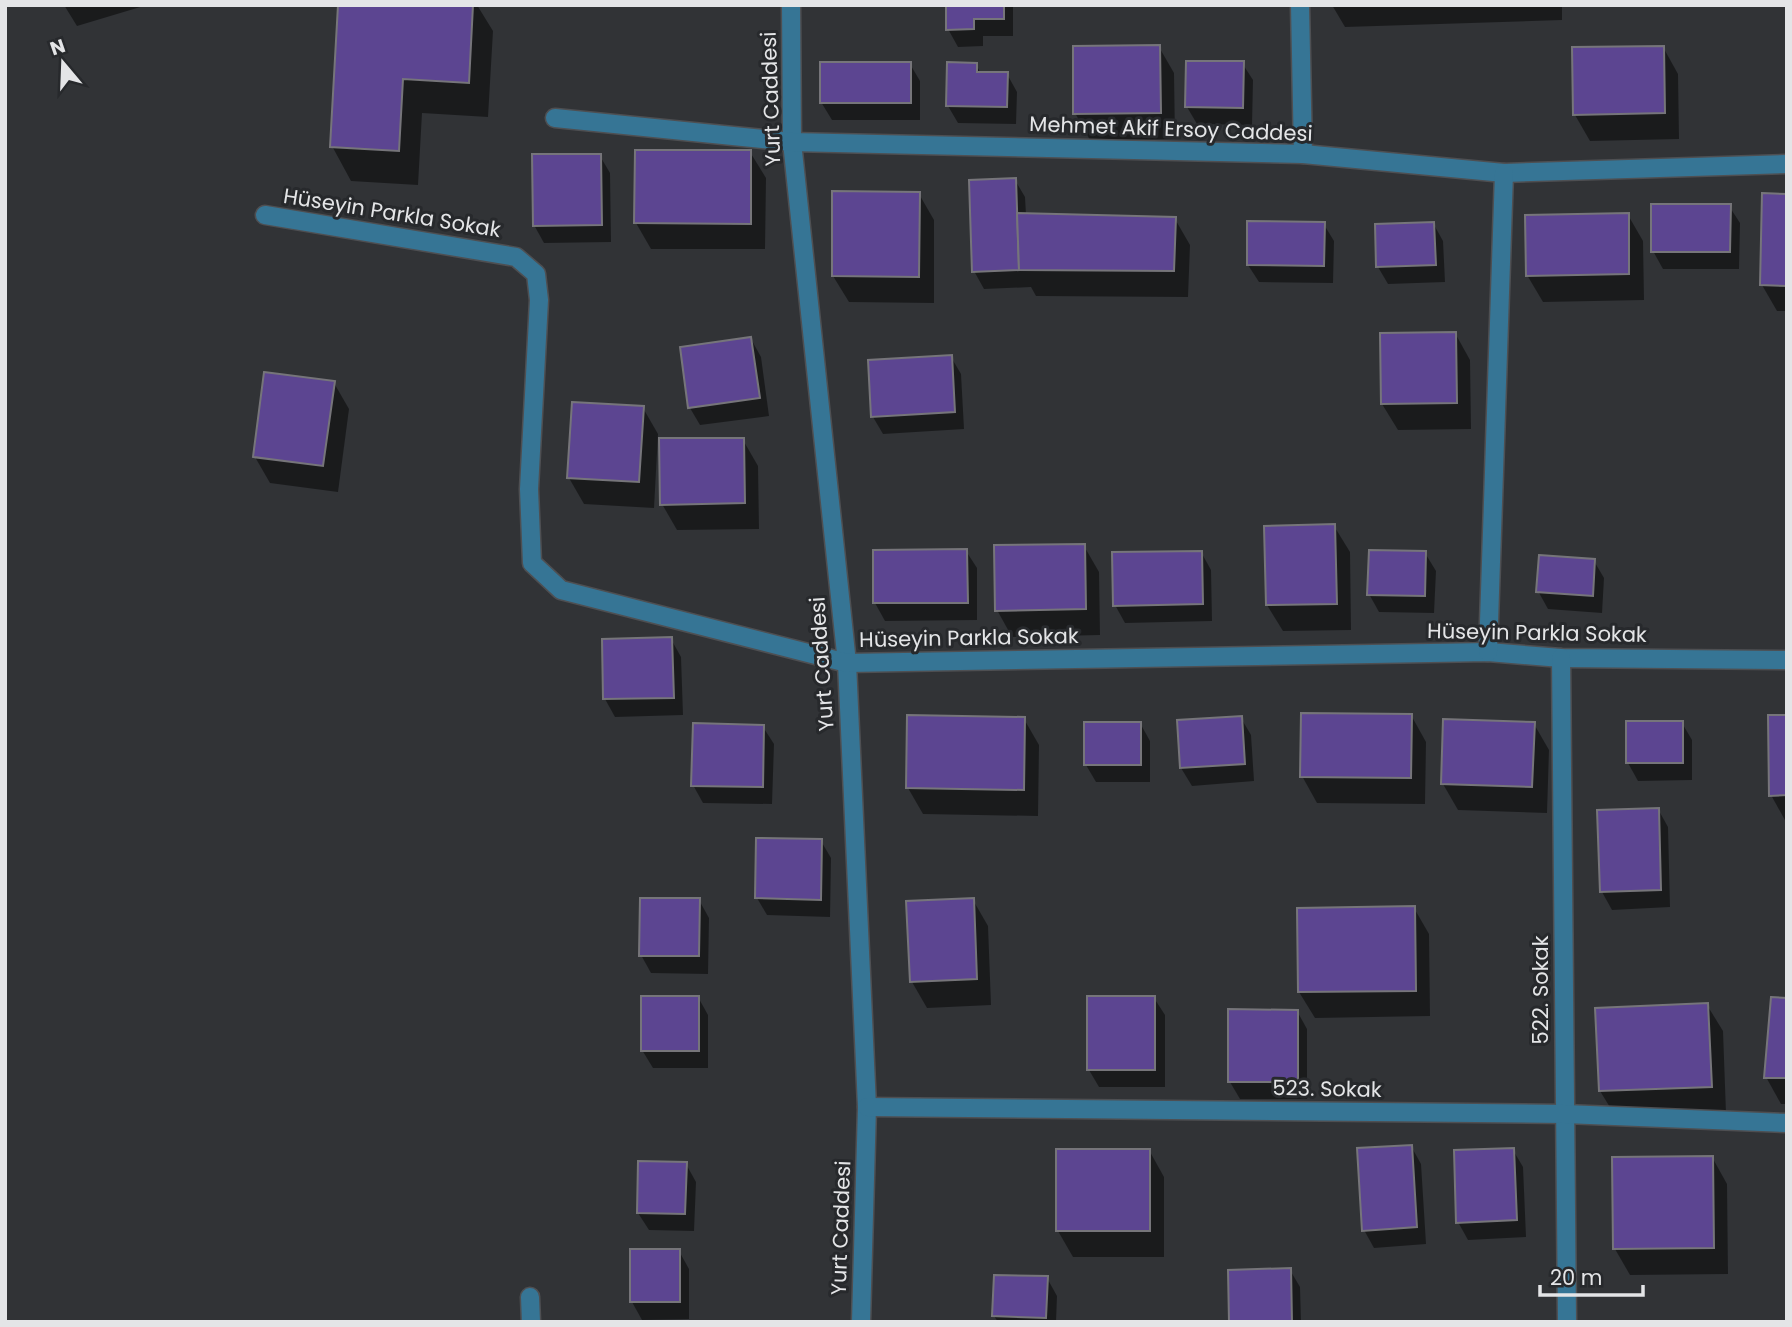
<svg xmlns="http://www.w3.org/2000/svg" width="1792" height="1327" font-family="Poppins,sans-serif">
	<style>
		.shadow { fill: #0007 }
		.building { fill: #5c4591; stroke: #76757a; stroke-width: 2 }
		.lines { fill: none; stroke-linecap: round; stroke-linejoin: round }
		.minor-casing { stroke: #4e4f52; stroke-width: 21 }
		.minor { stroke: #367595; stroke-width: 18 }
		.labels { text-anchor: middle; stroke-width: 6; stroke-linejoin: round; paint-order: stroke }
		.street-label { font-size: 21px; fill: #e4e5e7; stroke: #27292c }
	</style>
	<rect width="100%" height="100%" fill="#313336"/>
	<g class="shadow">
		<polygon points="64,5 147,5 77,26"/>
		<polygon points="339,5 477,5 493,31 488,117 422,113 418,185 351,181 332,146"/>
		<polygon points="947,5 1013,5 1013,36 983,36 983,46 958,47 948,29"/>
		<polygon points="1332,5 1562,5 1562,20 1345,27"/>
		<polygon points="1159,47 1174,73 1175,139 1090,140 1075,113"/>
		<polygon points="1663,47 1678,74 1679,139 1590,141 1575,115"/>
		<polygon points="1242,63 1253,80 1252,125 1197,124 1187,107"/>
		<polygon points="910,64 920,81 920,120 832,120 821,102"/>
		<polygon points="976,64 981,74 1007,74 1017,92 1016,124 958,123 948,106"/>
		<polygon points="750,152 766,178 765,249 651,249 636,223"/>
		<polygon points="600,156 610,173 611,242 544,243 534,225"/>
		<polygon points="1015,180 1025,197 1026,215 1175,219 1190,245 1188,297 1036,296 1031,287 984,289 974,271"/>
		<polygon points="919,194 934,220 934,303 849,302 833,276"/>
		<polygon points="1787,196 1787,311 1777,311 1762,285"/>
		<polygon points="1729,206 1740,223 1739,269 1663,269 1653,251"/>
		<polygon points="1628,215 1643,241 1644,300 1543,302 1527,275"/>
		<polygon points="1323,223 1334,241 1333,283 1259,282 1248,265"/>
		<polygon points="1433,223 1443,241 1445,282 1388,284 1378,267"/>
		<polygon points="1455,333 1470,360 1471,429 1398,430 1382,404"/>
		<polygon points="751,339 761,357 769,416 700,425 690,408"/>
		<polygon points="951,357 961,374 964,429 883,434 873,417"/>
		<polygon points="334,383 349,409 338,492 270,483 255,457"/>
		<polygon points="643,408 658,434 654,508 584,504 569,478"/>
		<polygon points="743,440 758,466 759,529 677,530 662,504"/>
		<polygon points="1334,526 1350,552 1351,630 1283,631 1267,605 1266,527"/>
		<polygon points="1084,546 1099,572 1100,635 1012,637 997,610"/>
		<polygon points="966,551 977,568 977,620 885,621 875,603 875,552"/>
		<polygon points="1201,552 1211,570 1212,621 1125,623 1115,605"/>
		<polygon points="1425,553 1436,571 1434,613 1379,612 1369,594"/>
		<polygon points="1594,561 1604,578 1602,613 1548,609 1538,591"/>
		<polygon points="671,639 681,657 683,715 615,717 605,699 604,641"/>
		<polygon points="1411,715 1426,742 1425,804 1317,803 1302,776"/>
		<polygon points="1787,717 1787,822 1786,822 1771,795"/>
		<polygon points="1241,718 1251,735 1254,781 1192,786 1181,768 1179,722"/>
		<polygon points="1024,719 1039,745 1038,816 923,814 908,788"/>
		<polygon points="1140,723 1150,741 1150,782 1096,782 1086,765"/>
		<polygon points="1682,723 1692,740 1692,780 1638,781 1628,763"/>
		<polygon points="1534,724 1549,750 1547,813 1458,810 1443,784"/>
		<polygon points="763,727 774,744 772,804 703,803 693,785"/>
		<polygon points="1658,809 1668,827 1670,907 1612,910 1602,892 1599,812"/>
		<polygon points="821,841 831,858 830,917 767,915 757,898"/>
		<polygon points="699,900 709,918 708,974 651,973 641,955"/>
		<polygon points="973,900 988,926 991,1005 927,1008 912,982"/>
		<polygon points="1414,908 1429,934 1430,1016 1315,1018 1299,992"/>
		<polygon points="698,997 708,1015 708,1068 653,1068 642,1050"/>
		<polygon points="1154,998 1165,1015 1165,1087 1099,1087 1089,1070"/>
		<polygon points="1787,999 1787,1104 1781,1104 1766,1077"/>
		<polygon points="1707,1005 1723,1031 1726,1113 1616,1117 1600,1091"/>
		<polygon points="1297,1011 1307,1029 1307,1099 1240,1099 1230,1082"/>
		<polygon points="1411,1146 1421,1164 1426,1244 1374,1248 1364,1230"/>
		<polygon points="1149,1150 1164,1177 1164,1257 1073,1257 1058,1231"/>
		<polygon points="1513,1150 1523,1167 1526,1237 1468,1240 1458,1222"/>
		<polygon points="1712,1157 1727,1184 1728,1274 1630,1275 1615,1249"/>
		<polygon points="686,1164 696,1182 694,1231 649,1230 638,1213"/>
		<polygon points="679,1251 689,1269 689,1319 642,1320 632,1302"/>
		<polygon points="1290,1270 1300,1287 1301,1322 1230,1322"/>
		<polygon points="1047,1278 1057,1296 1056,1322 998,1322 994,1316"/>
	</g>
	<g class="building">
		<polygon points="338,5 473,5 469,83 403,79 399,151 330,147"/>
		<polygon points="946,5 1004,5 1004,19 974,19 974,29 946,30"/>
		<polygon points="1160,45 1161,113 1073,114 1073,46"/>
		<polygon points="1664,46 1665,113 1573,115 1572,47"/>
		<polygon points="1186,61 1244,61 1243,108 1185,107"/>
		<rect x="820" y="62" width="91" height="41"/>
		<polygon points="947,62 977,63 977,72 1008,72 1007,107 946,106"/>
		<polygon points="635,150 751,150 751,224 634,223"/>
		<polygon points="532,154 601,154 602,225 533,226"/>
		<polygon points="1016,178 1019,270 972,272 969,180"/>
		<polygon points="832,191 920,192 919,277 832,276"/>
		<polygon points="1762,193 1787,194 1787,286 1760,285"/>
		<polygon points="1651,204 1731,204 1730,252 1651,252"/>
		<polygon points="1017,213 1176,217 1174,271 1019,270"/>
		<polygon points="1629,213 1629,274 1526,276 1525,215"/>
		<polygon points="1247,221 1325,222 1324,266 1247,265"/>
		<polygon points="1434,222 1436,265 1376,267 1375,224"/>
		<polygon points="1456,332 1457,403 1381,404 1380,333"/>
		<polygon points="751,337 760,398 688,408 680,347"/>
		<polygon points="952,355 955,412 871,417 868,360"/>
		<polygon points="264,372 335,381 323,466 253,457"/>
		<polygon points="572,402 644,406 639,482 567,478"/>
		<polygon points="659,438 744,438 745,503 660,505"/>
		<polygon points="1335,524 1337,604 1266,605 1264,526"/>
		<polygon points="1085,544 1086,609 995,611 994,545"/>
		<polygon points="967,549 968,603 873,603 873,550"/>
		<polygon points="1369,550 1426,551 1425,596 1367,595"/>
		<polygon points="1202,551 1203,604 1113,606 1112,552"/>
		<polygon points="1539,555 1595,559 1593,596 1536,592"/>
		<polygon points="672,637 674,698 603,699 602,639"/>
		<polygon points="1301,713 1412,714 1411,778 1300,777"/>
		<polygon points="907,715 1025,717 1024,790 906,788"/>
		<polygon points="1768,715 1787,715 1787,795 1769,796"/>
		<polygon points="1242,716 1245,764 1180,768 1177,720"/>
		<polygon points="1443,719 1535,722 1532,787 1441,784"/>
		<rect x="1626" y="721" width="57" height="42"/>
		<rect x="1084" y="722" width="57" height="43"/>
		<polygon points="693,723 764,725 763,787 691,786"/>
		<polygon points="1659,808 1661,890 1600,892 1597,810"/>
		<polygon points="756,838 822,839 821,900 755,898"/>
		<polygon points="640,898 700,898 699,956 639,956"/>
		<polygon points="974,898 977,979 910,982 906,901"/>
		<polygon points="1415,906 1416,991 1298,992 1297,908"/>
		<rect x="641" y="996" width="58" height="55"/>
		<rect x="1087" y="996" width="68" height="74"/>
		<polygon points="1771,997 1787,998 1787,1078 1764,1078"/>
		<polygon points="1708,1003 1712,1087 1599,1091 1595,1008"/>
		<polygon points="1228,1009 1298,1010 1298,1082 1228,1082"/>
		<polygon points="1412,1145 1417,1227 1362,1231 1357,1148"/>
		<polygon points="1514,1148 1517,1220 1456,1223 1454,1150"/>
		<rect x="1056" y="1149" width="94" height="82"/>
		<polygon points="1713,1156 1714,1248 1613,1249 1612,1157"/>
		<polygon points="638,1161 687,1162 685,1214 637,1213"/>
		<rect x="630" y="1249" width="50" height="53"/>
		<polygon points="1291,1268 1292,1322 1229,1322 1228,1270"/>
		<polygon points="994,1275 1048,1276 1046,1318 992,1316"/>
	</g>
	<g class="lines">
		<defs>
			<g id="minor">
				<polyline points="791,5 792,142 847,663 867,1107 861,1322"/>
				<polyline points="1300,5 1303,154"/>
				<polyline points="555,118 792,142 1303,154 1504,173 1787,164"/>
				<polyline points="265,215 516,257 536,274 539,300 529,489 532,563 561,590 847,663 1488,652 1561,658 1787,660"/>
				<polyline points="1488,652 1504,173"/>
				<polyline points="1561,658 1567,1322"/>
				<polyline points="867,1107 1565,1114 1787,1123"/>
				<polyline points="530,1297 531,1322"/>
			</g>
		</defs>
		<use href="#minor" class="minor-casing"/>
		<use href="#minor" class="minor"/>
	</g>
	<g class="labels">
		<g class="street-label">
			<text transform="translate(771 99) rotate(-92)" y="7">Yurt Caddesi</text>
			<text transform="translate(1171 129) rotate(2)" y="7">Mehmet Akif Ersoy Caddesi</text>
			<text transform="translate(392 213) rotate(9)" y="7">Hüseyin Parkla Sokak</text>
			<text transform="translate(1537 633) rotate(1)" y="7">Hüseyin Parkla Sokak</text>
			<text transform="translate(969 638) rotate(-1)" y="7">Hüseyin Parkla Sokak</text>
			<text transform="translate(822 664) rotate(-94)" y="7">Yurt Caddesi</text>
			<text transform="translate(1541 990) rotate(-90)" y="7">522. Sokak</text>
			<text transform="translate(1327 1089) rotate(1)" y="7">523. Sokak</text>
			<text transform="translate(841 1228) rotate(-88)" y="7">Yurt Caddesi</text>
		</g>
	</g>
	<rect width="1792" height="1327" fill="none" stroke="#e4e5e7" stroke-width="14"/>
	<g transform="translate(63 63) rotate(341)" stroke="#27292c" stroke-width="5" paint-order="stroke">
	<path d="M0-5L12 26L0 18L-12 26Z" fill="#e4e5e7"/>
	<text y="-10" font-size="19" font-weight="bold" text-anchor="middle" fill="#e4e5e7">N</text>
	</g>
	<path d="M1540 1285v10h103v-10" fill="none" stroke="#e4e5e7" stroke-width="3.5"/>
	<text x="1550" y="1285" font-size="21" fill="#e4e5e7" stroke="#27292c" stroke-width="5" paint-order="stroke">20 m</text>
</svg>
